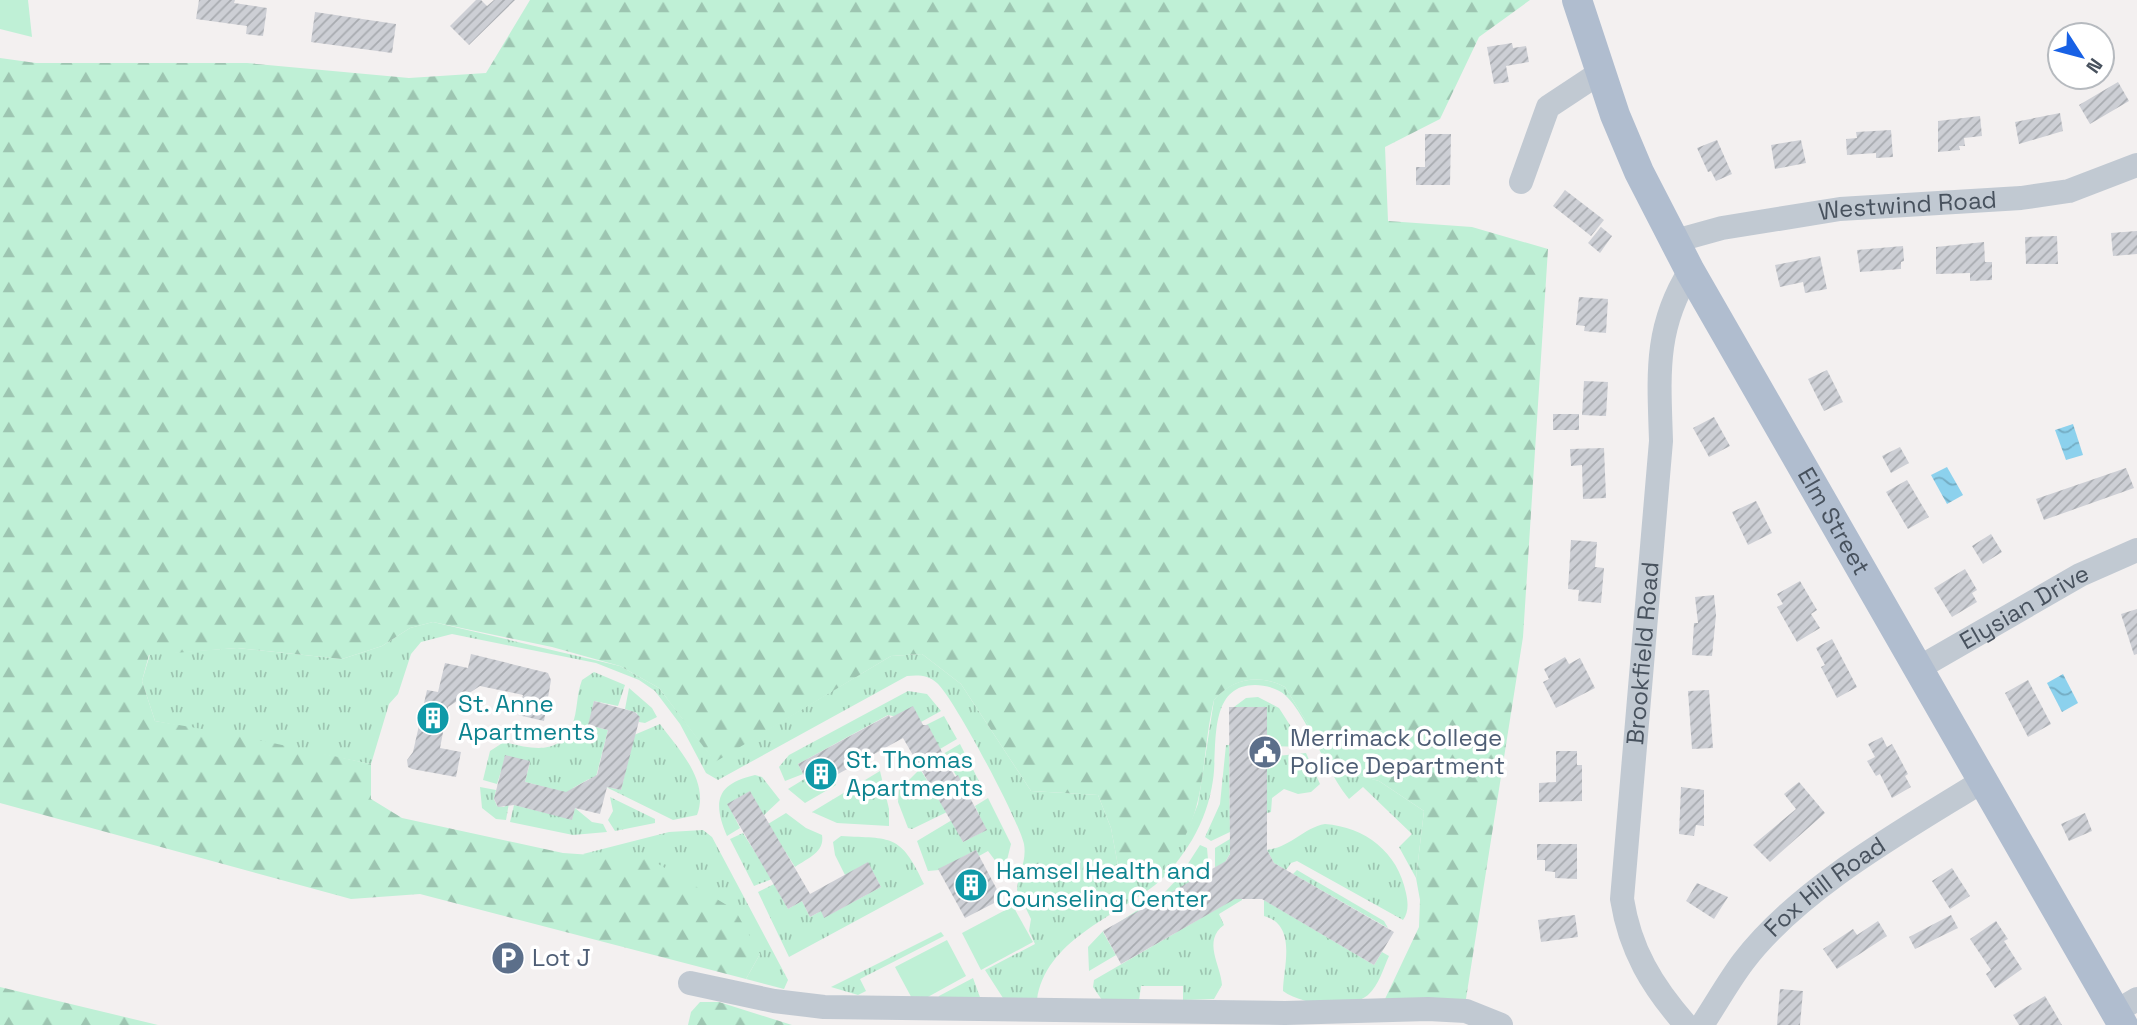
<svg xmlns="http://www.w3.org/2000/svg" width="2137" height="1025" font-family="'Space Grotesk',sans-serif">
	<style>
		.grass { fill: url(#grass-tufts) }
		.forest { fill: url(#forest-firs) }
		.green { fill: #bff0d6 }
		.water { fill: url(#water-waves) }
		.building { fill: url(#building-hatch) }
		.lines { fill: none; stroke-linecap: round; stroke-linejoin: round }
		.minor { stroke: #c1c9d2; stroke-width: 24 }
		.major { stroke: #b0bdcf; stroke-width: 30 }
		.labels { text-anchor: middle; stroke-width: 7; stroke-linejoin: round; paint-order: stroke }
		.street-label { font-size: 24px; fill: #48525e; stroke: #fff }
		.culture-label { font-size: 24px; fill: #0d838f; stroke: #fff; text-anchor: start }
		.service-label { font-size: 24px; fill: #4e5e75; stroke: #fff; text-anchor: start }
	</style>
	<defs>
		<pattern id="grass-tufts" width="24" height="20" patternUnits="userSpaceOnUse" patternTransform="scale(1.75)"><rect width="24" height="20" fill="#bff0d6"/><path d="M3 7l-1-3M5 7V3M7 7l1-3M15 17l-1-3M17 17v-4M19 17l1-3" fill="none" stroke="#9dc5b1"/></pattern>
		<pattern id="forest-firs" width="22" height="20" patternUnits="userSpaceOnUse" patternTransform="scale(1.75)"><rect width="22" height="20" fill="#bff0d6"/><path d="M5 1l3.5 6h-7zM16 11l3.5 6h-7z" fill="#9dc5b1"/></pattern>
		<pattern id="water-waves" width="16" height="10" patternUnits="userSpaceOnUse" patternTransform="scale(1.75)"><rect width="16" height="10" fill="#8cd1ed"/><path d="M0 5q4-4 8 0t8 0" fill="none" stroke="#74acc3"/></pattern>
		<pattern id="building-hatch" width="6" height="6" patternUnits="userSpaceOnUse" patternTransform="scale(1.75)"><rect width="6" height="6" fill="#cdcfd5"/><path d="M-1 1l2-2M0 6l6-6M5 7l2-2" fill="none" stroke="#a8abb0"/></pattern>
	</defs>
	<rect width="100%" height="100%" fill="#f3f0f0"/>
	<g class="grass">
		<path d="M433,622l187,44 39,22 56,73 176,-105 31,-2 39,30 70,107 67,4 13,33 8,43 67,-37 12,-30 16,-104c18,-22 46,-26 71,-13l50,82 44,12 45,30 -8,67 -17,-31 13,-13 -49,-47 -14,12c-24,-29 -42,-84 -64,-104 -7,-7 -21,-10 -30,-10 -48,0 -37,63 -42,95 -3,21 -10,41 -21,60 -10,16 -22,33 -37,45 -41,32 -110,56 -118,115l-34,-2 -18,-28 50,-26 -6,-13 2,-12 -14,-29c1,-17 10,-28 7,-46 -5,-23 -70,-146 -87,-161 -9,-8 -18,-8 -30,-7l-189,104 -12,-7 -26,-49 -25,-33 -16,-11 -43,-17 -144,-29 -31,8 -10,12 -13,40 -9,10 -18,60 -216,-43 -13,-40 8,-27 87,-6 105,11 40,-13 28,-18z"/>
		<path d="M594,672l31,13 -7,21 -24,-5 -5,24 19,5 -13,51 -6,-2 -16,9 -1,6 -47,-12 5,-20 -24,-6 -9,28 -14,-4 7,-29 14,-9c25,6 56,15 68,-17 6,-14 4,-30 10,-45z"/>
		<polygon points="629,688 652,708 657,717 645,723 639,722 637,713 625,709"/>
		<polygon points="908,691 927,694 941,711 921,722 888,715 798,764 803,774 785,781 779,767 789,755"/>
		<polygon points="1258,697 1279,708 1304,747 1267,746 1267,707 1234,707 1246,698"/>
		<polygon points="944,716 957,739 940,749 926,725"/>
		<path d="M660,724c19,26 50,57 37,91l-24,5 -67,-33 15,3 13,-55z"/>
		<polygon points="960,744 984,791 970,798 943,754"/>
		<polygon points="1226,745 1229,745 1230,832 1211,841 1205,837 1220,804"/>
		<polygon points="1306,753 1320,784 1311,792 1298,794 1284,789 1272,798 1271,812 1267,813 1267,757"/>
		<polygon points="920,769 947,812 912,829 908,828 898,802 899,790"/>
		<polygon points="880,771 889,809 889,826 837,823 812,812"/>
		<path d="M755,775l7,2 18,23 -17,16 -13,-24 -22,12 12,24 -13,8c-14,-33 -12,-52 28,-61z"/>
		<polygon points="806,778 811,788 832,778 836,785 805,803 788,789"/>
		<polygon points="480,787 496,790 494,799 497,806 504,807 509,803 506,820 496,819 482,808"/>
		<polygon points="610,797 655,819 655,823 615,831 608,820 613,811"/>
		<polygon points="988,798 1011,844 1007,860 997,863 988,851 979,856 976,850 939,870 928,871 917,841 952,820 963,842 986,830 975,806"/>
		<polygon points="514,805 572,819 575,808 592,822 603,824 607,832 573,835 510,822"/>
		<path d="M786,813l20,15 16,7c3,17 -14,23 -27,32l-27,-43z"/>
		<path d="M1325,824c40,3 73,28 81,69 2,9 3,19 -3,27l-106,-59 -6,2 -5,7 -12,-7 -7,-13c24,-3 36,-22 58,-26z"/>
		<polygon points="703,830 712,837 788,980 784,989 746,979 760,954 583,854 669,832"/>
		<polygon points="743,833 772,879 754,886 730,839"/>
		<path d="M841,836c51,3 59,-3 83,48l-135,73 -31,-65 16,-8 14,25 14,-8 8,16 11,-6 4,6 56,-30 -13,-24 -23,12 -10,-20 -2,-13z"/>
		<polygon points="1230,839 1232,850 1223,866 1215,867 1215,848"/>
		<polygon points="1200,845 1207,848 1209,871 1115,925 1165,892 1180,876"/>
		<polygon points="1297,870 1384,921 1388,928 1293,874"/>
		<path d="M1241,895l1,5 -23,14 5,11c-22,16 -3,40 -2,60l-8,14 -31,1v-14h-42l-2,15 -37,-1 -9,-13 1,-7z"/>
		<path d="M1264,900l110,65 8,-13 7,4c-6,13 -10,29 -21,39 -19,16 -66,10 -85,-4 0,-23 15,-66 -19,-75z"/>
		<polygon points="1106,928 1103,932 1116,955 1089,971 1088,947"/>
		<polygon points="941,932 944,936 860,979 866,991 858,995 831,987"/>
		<polygon points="973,978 981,1000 938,998 939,996"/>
	</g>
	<g class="forest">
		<path d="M530,0h1000l-51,37 -39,82 -55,28 3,74 84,6 76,22 -25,388 -58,368 -80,-6 34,-72 1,-27 -4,-22 8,-67 -45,-30 -44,-12 -50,-82c-25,-13 -52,-9 -71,13 -16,67 -3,129 -63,177l-32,-6 -8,-43 -13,-33 -67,-4 -70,-107 -39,-30 -31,2 -176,106 -56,-74 -39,-22 -68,-19 -119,-25 -23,6 -28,18 -40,13 -105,-11 -88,7 -7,26 13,40 71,12 145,31v35l31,19 161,35 87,6 85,51 25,44 -14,25 -326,-85 -69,5 -351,-96v-745l36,5h211l162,15 77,-5z"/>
		<polygon points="0,987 158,1025 0,1025"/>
		<polygon points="700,1002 719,1002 792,1025 688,1025 691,1012"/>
	</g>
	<g class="green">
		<polygon points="0,0 28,0 32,37 0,29"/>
		<polygon points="1013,906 1033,942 981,970 962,933"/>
		<polygon points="947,940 966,976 915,1004 895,967"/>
	</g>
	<g class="water">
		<polygon points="2073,424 2083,455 2066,460 2055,430"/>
		<polygon points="1947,467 1963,495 1947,504 1931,475"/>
		<polygon points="2063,674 2078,703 2062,712 2047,683"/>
	</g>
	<g class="building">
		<polygon points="199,0 235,0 234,3 267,8 263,36 246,34 247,26 196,19"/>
		<polygon points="476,0 481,0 487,6 494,0 515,0 469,45 450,26"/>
		<polygon points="315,12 396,24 392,53 311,42"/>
		<polygon points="1512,43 1513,48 1526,46 1529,62 1506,66 1509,82 1494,84 1487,47"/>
		<polygon points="2118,82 2129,101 2090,124 2079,105"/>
		<polygon points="2060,113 2063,131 2019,144 2015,122"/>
		<polygon points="1980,116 1982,136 1964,138 1965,146 1959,146 1960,150 1938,152 1938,121"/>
		<polygon points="1891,130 1893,157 1876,158 1876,153 1847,155 1846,139 1857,138 1856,132"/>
		<polygon points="1425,134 1451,134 1450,185 1416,185 1416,167 1425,167"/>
		<polygon points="1717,140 1732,174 1716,181 1711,171 1708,172 1697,148"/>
		<polygon points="1801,140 1806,163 1775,169 1771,145"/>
		<polygon points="1565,190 1604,220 1591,236 1553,206"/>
		<polygon points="1601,227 1612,236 1600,253 1588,243"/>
		<polygon points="2137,231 2137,254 2113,256 2111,233"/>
		<polygon points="2057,236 2058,264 2026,264 2025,237"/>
		<polygon points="1984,242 1985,262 1992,262 1992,280 1970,281 1970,273 1936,274 1936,247"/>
		<polygon points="1903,246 1904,261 1901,262 1901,269 1860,272 1857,250"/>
		<polygon points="1820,256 1827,289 1805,293 1803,282 1780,287 1775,265"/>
		<polygon points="1579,297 1608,299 1606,333 1584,331 1585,326 1576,325"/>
		<polygon points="1827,370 1843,402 1824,411 1808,379"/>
		<polygon points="1584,381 1608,382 1606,416 1582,415"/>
		<rect x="1553" y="414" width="26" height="16"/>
		<polygon points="1714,417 1730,446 1709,457 1693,428"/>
		<polygon points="1900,447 1909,463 1891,473 1882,456"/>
		<polygon points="1604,448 1606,498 1583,499 1582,465 1571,466 1570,449"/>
		<polygon points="2126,468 2134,488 2044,520 2036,499"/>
		<polygon points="1907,480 1929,517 1908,529 1886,492"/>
		<polygon points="1756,501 1772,533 1748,545 1732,512"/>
		<polygon points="1991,534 2002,552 1983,564 1972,546"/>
		<polygon points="1571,540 1597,542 1595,567 1604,568 1601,603 1578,601 1579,590 1568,589"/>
		<polygon points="1965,569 1977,590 1972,593 1977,602 1952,617 1934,588"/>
		<polygon points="1800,581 1817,610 1811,614 1820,628 1797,642 1777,607 1783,604 1777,594"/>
		<polygon points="1714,595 1716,615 1712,656 1692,655 1694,623 1698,623 1695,597"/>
		<polygon points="2137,609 2137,654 2134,655 2121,614"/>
		<polygon points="1832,639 1857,687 1837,698 1821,667 1825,665 1816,648"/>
		<polygon points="471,654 548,673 551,680 544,721 518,715 523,695 480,686 448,707 440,748 461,752 456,777 412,769 408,767 407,760 413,752 427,690 438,692 445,663 468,668"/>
		<polygon points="1565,657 1569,664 1580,658 1595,688 1556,708 1543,682 1549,679 1544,669"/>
		<polygon points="2028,680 2051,724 2028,737 2005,693"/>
		<polygon points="1709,690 1713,748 1692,749 1688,691"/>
		<polygon points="594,701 635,712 640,717 621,790 607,787 600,814 575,808 572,820 514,805 498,807 494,799 505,755 530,761 525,782 566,792 597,775 608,730 588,725"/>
		<polygon points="913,706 923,725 928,725 955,777 958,775 987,830 963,842 903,738 811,789 798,764 889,715 890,718"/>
		<polygon points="1229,707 1267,707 1267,850 1274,863 1394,932 1374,965 1262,899 1235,899 1121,964 1103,931 1226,861 1230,854"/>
		<polygon points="1882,737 1887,747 1892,744 1908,774 1905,776 1911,787 1892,798 1880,774 1876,776 1867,761 1875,757 1868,744"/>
		<polygon points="1556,751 1577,751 1577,765 1582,765 1582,801 1539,802 1539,783 1556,782"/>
		<polygon points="1799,782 1825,813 1770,862 1753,845 1796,809 1784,794"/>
		<polygon points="1681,787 1704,790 1704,826 1696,825 1694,836 1679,834"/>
		<polygon points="750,791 810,894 868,862 881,887 824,918 821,911 810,917 802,901 788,909 727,804"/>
		<polygon points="2085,813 2092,831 2069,841 2061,824"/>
		<polygon points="1537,844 1577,844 1577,879 1555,878 1555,872 1545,871 1545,860 1537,860"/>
		<polygon points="976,850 1002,899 965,918 938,869"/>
		<polygon points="1952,868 1970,896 1950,909 1932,881"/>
		<polygon points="1697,883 1728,897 1714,919 1686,901"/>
		<polygon points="1575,915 1578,937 1541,942 1538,920"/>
		<polygon points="1951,915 1958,928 1915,949 1909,937"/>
		<polygon points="1878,921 1887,936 1837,969 1823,949 1853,929 1857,935"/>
		<polygon points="1996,921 2008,939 2004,941 2022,969 1995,988 1986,974 1991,970 1970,939"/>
		<polygon points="1780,989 1803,991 1800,1025 1777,1025"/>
		<polygon points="2045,996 2062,1025 2019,1025 2013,1015"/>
	</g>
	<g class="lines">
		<g class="minor">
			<polyline points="1521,182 1548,107 1601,72"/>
			<path id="s1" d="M1675,241l47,-13 118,-19 181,-11 48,-7 68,-26"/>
			<path id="s2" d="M1917,669l163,-94 57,-25"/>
			<polyline points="690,983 774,1001 824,1007 1285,1013 1428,1009 1466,1011 1501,1025"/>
			<polyline points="2115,1012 2137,999"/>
			<path id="s3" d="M1686,1025c-34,-39 -56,-75 -64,-126l39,-458c-2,-65 -7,-113 29,-170"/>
			<path id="s4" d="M1702,1025c14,-21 26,-43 41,-63 56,-74 161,-132 238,-180"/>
		</g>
		<path class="major" id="s5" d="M1577,0l38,115 24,57 51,99 433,754"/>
	</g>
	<defs>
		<symbol id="building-disc" viewBox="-11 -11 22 22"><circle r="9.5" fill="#0f9aa8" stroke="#fff"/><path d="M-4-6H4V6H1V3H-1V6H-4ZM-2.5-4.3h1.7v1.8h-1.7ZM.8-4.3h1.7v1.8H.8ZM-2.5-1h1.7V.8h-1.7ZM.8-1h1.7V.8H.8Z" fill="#fff"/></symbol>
		<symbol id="civic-disc" viewBox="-11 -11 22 22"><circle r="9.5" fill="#5c6f8a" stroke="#fff"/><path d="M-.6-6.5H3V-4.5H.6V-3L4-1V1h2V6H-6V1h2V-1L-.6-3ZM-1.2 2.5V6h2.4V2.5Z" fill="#fff"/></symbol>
		<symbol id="parking-disc" viewBox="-11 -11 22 22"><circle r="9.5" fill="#5c6f8a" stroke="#fff"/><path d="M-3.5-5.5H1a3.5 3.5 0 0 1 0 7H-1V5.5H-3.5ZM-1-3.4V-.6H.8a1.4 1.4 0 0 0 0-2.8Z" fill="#fff"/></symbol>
	</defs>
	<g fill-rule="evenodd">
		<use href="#building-disc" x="414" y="699" width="38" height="38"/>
		<use href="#civic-disc" x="1246" y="733" width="38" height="38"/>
		<use href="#building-disc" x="802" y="755" width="38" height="38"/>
		<use href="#building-disc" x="952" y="866" width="38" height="38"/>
		<use href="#parking-disc" x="489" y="939" width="38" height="38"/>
	</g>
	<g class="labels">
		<g class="street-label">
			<text dy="8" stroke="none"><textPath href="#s1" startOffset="236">Westwind Road</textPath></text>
			<text dy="8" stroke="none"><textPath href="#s5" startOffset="583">Elm Street</textPath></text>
			<text dy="8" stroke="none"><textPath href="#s2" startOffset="124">Elysian Drive</textPath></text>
			<text dy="8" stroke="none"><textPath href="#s3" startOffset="390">Brookfield Road</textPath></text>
			<text dy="8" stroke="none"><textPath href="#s4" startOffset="187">Fox Hill Road</textPath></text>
		</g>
		<g class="culture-label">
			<text x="458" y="712">St. Anne<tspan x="458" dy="28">Apartments</tspan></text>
			<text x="846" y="768">St. Thomas<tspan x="846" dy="28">Apartments</tspan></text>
			<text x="996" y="879">Hamsel Health and<tspan x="996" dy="28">Counseling Center</tspan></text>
		</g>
		<g class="service-label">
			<text x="1290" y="746">Merrimack College<tspan x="1290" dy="28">Police Department</tspan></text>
			<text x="532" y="966">Lot J</text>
		</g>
	</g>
	<g transform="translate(2081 56) rotate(126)"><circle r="33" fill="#ffffff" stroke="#b6babf" stroke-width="2"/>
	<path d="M0-5L12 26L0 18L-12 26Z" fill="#1861e5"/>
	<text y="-10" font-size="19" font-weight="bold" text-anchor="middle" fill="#48525e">N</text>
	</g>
</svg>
